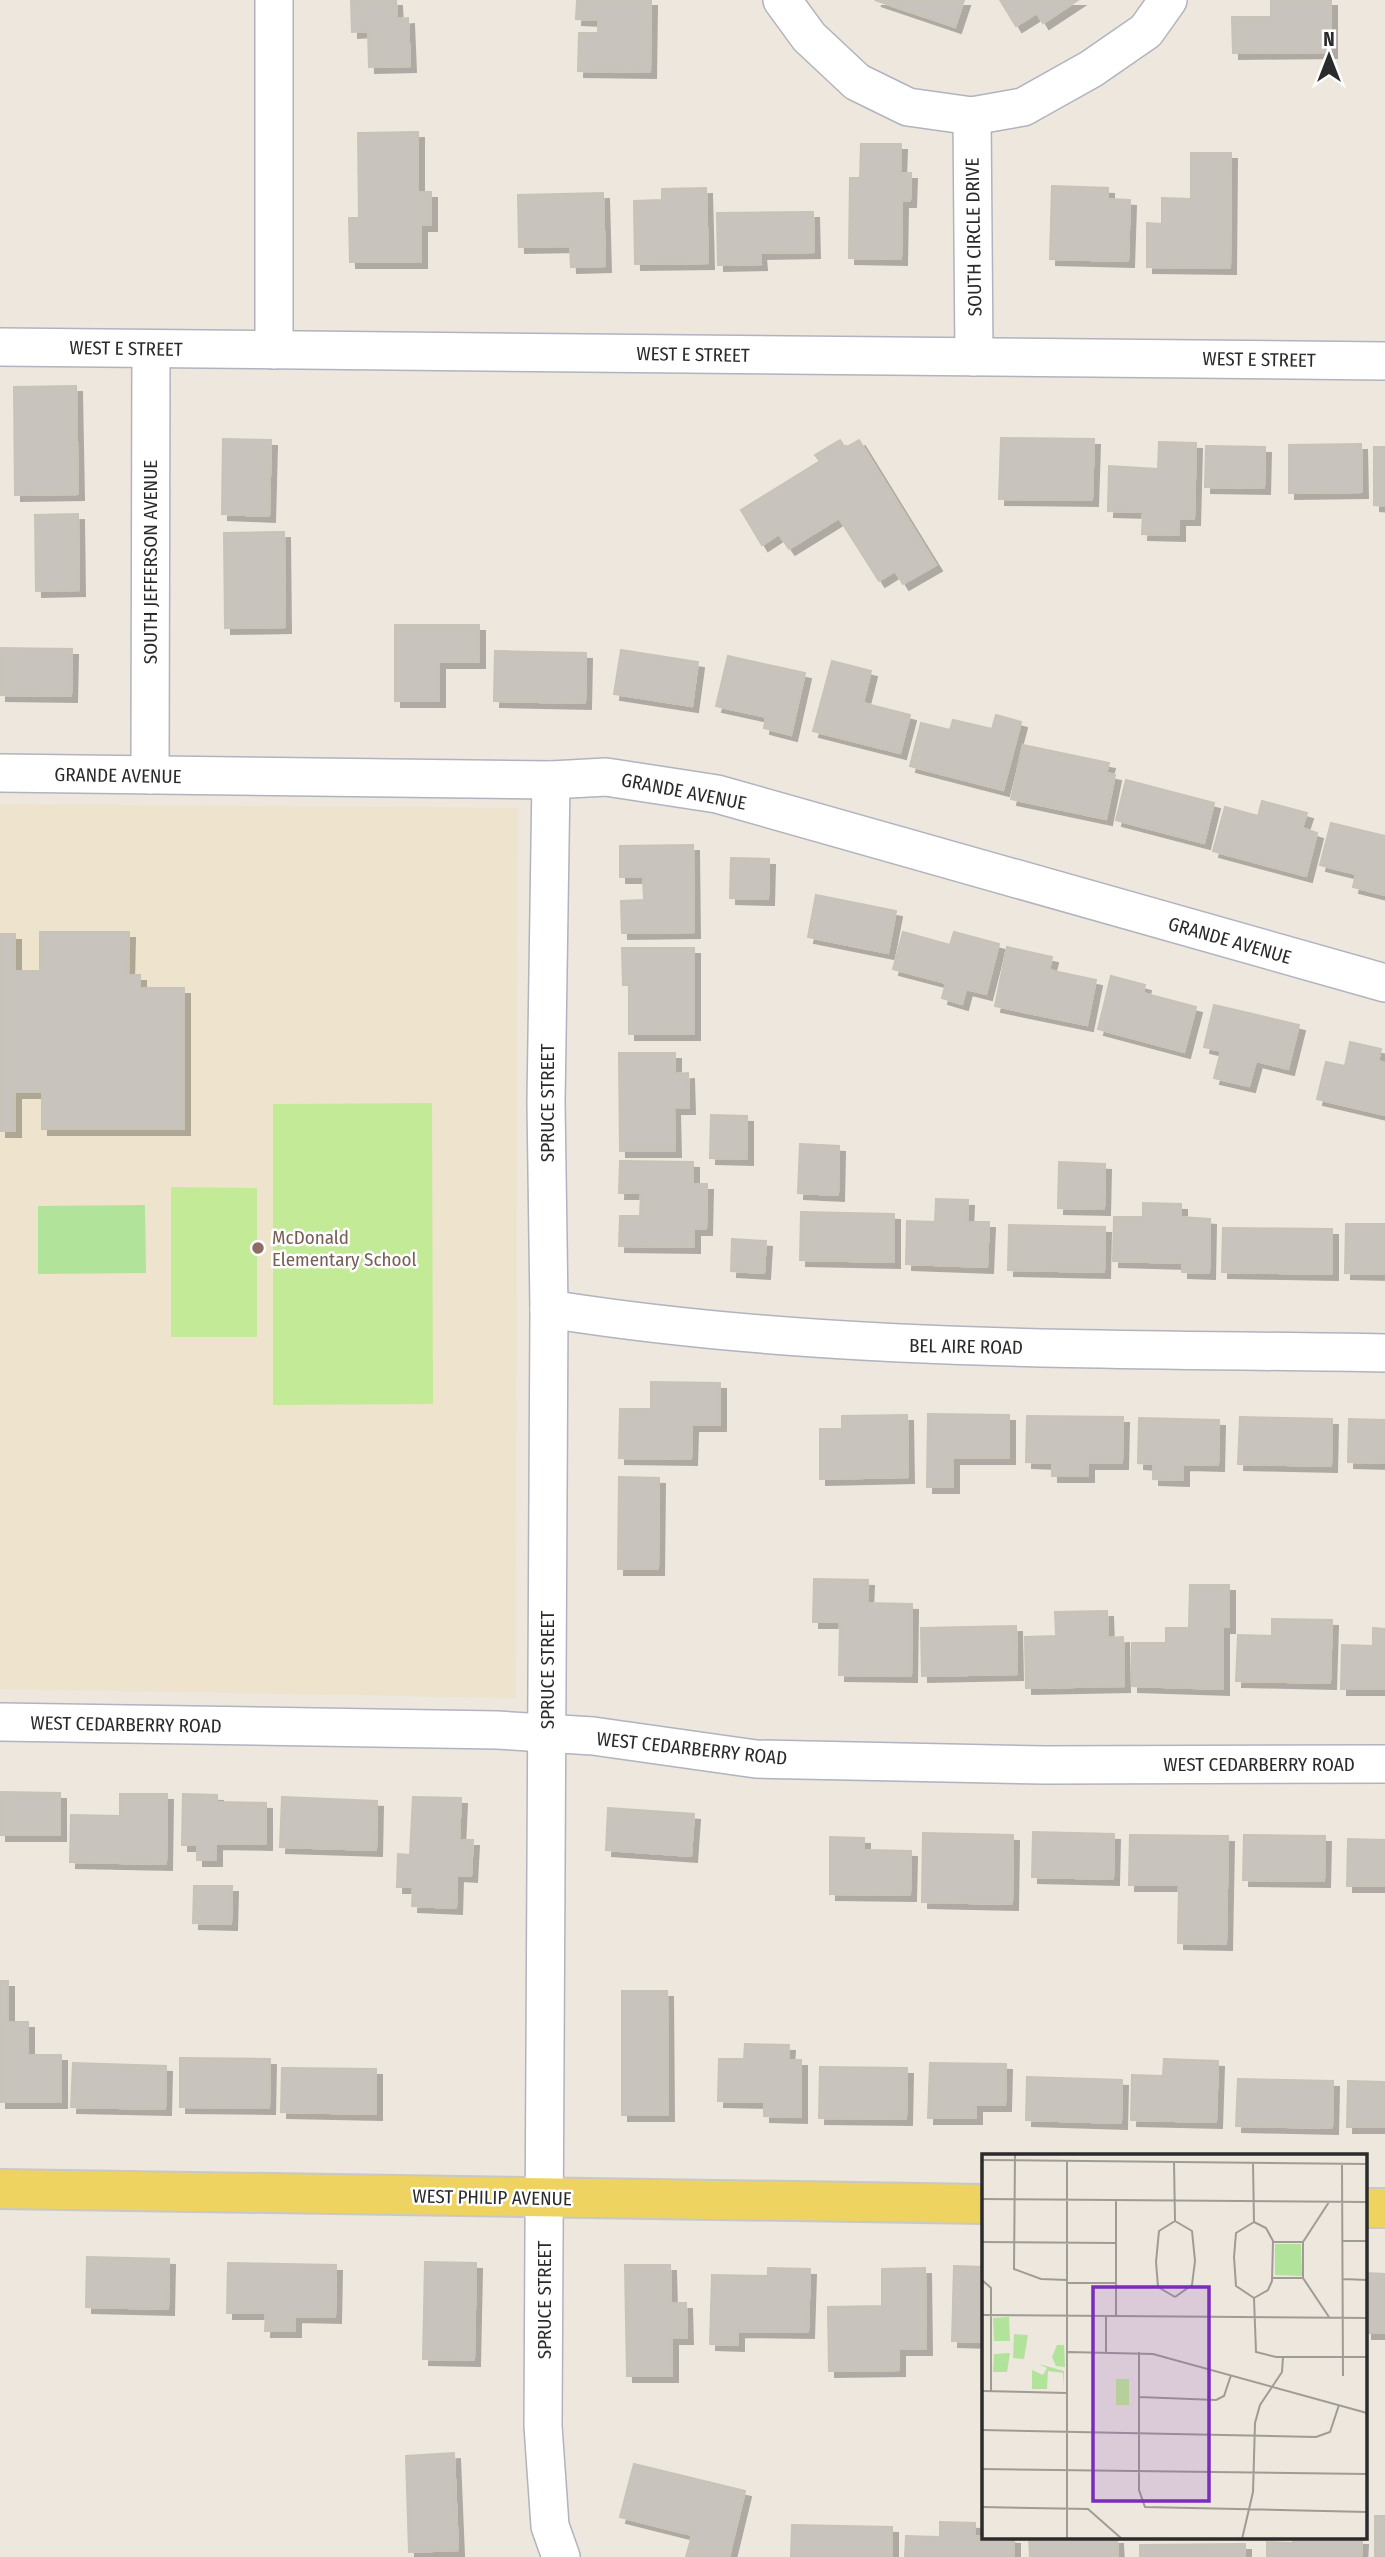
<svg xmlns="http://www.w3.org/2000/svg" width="1385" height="2557" font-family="'Fira Sans Condensed',sans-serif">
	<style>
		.education { fill: #eee4cd }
		.green { fill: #b1e39b }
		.pitch { fill: #c3ea96 }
		.building { fill: #c8c4bd; stroke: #c8c3b7; stroke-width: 2; filter: url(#shadow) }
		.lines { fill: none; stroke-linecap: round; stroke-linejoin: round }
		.minor-casing { stroke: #b1b3bf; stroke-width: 40 }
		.major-casing { stroke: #c8c8c8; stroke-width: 42 }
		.minor { stroke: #fff; stroke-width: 37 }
		.major { stroke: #efd360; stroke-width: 38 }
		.education-dot { fill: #8d6e63; stroke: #fff; stroke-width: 2.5 }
		.labels { text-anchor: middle; stroke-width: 5; stroke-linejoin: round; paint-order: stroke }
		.street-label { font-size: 19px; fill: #2b2b2b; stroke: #fff }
		.education-label { font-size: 19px; fill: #785e54; stroke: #fff; text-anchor: start }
		.inset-road { fill: none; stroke: #9f9c96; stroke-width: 2 }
		.view { fill: #7b2cbf; fill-opacity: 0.15; stroke: #7b2cbf; stroke-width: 3.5 }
		.inset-edge { fill: none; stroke: #2b2b2b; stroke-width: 3.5 }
	</style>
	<defs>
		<filter id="shadow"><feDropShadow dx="6" dy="6" stdDeviation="0" flood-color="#0004"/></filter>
	</defs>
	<rect width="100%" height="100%" fill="#ede7dd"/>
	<polygon class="education" points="0,804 518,808 516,1698 0,1689"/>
	<polygon class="green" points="145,1205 146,1273 38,1274 38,1206"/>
	<g class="pitch">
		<polygon points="432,1103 433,1404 273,1405 273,1104"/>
		<polygon points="171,1187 257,1188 257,1337 171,1337"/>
	</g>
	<g class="building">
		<polygon points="351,0 396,0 397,19 408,18 410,66 369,67 368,31 352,32"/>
		<polygon points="577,0 651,0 650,72 578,71 579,33 598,33 598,20 576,19"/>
		<polygon points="875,0 964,0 955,27"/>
		<polygon points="1000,0 1078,0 1043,23 1037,13 1016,26"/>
		<polygon points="1271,0 1331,0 1331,52 1233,53 1232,17 1271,17"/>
		<polygon points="418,132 418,192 431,192 431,225 421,225 421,262 350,262 349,218 359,218 358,133"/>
		<polygon points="861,144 901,144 900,173 911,173 910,201 902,201 901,259 849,258 850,178 860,178"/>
		<polygon points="1191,153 1231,153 1230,268 1147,267 1147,223 1162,224 1162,198 1191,199"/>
		<polygon points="1052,186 1108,188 1108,199 1130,200 1128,261 1050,259"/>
		<polygon points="706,188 708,263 635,264 634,201 662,200 662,189"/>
		<polygon points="603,193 605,266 571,267 570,246 519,247 518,195"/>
		<polygon points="813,212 814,252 760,253 761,264 718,265 717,213"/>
		<polygon points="76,386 78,494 15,495 14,387"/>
		<polygon points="1001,438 1094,439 1092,500 999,499"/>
		<polygon points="223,439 271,440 269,516 222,514"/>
		<polygon points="840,440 845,448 859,440 936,565 903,584 895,571 879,581 839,518 789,549 779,534 762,545 741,510 820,461 815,455"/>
		<polygon points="1159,442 1196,443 1194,519 1179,519 1179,535 1142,534 1143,512 1108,511 1109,466 1158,469"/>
		<polygon points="1361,444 1362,492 1289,493 1289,445"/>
		<polygon points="1206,446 1265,447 1264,488 1205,487"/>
		<polygon points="1374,447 1385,447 1385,506 1374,505"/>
		<polygon points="78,514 79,590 36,591 35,515"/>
		<polygon points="284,532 285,627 225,628 224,533"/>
		<polygon points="395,625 479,625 479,662 439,662 439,701 395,701"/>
		<polygon points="0,648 72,649 71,696 0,695"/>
		<polygon points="621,650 698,662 692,706 614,694"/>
		<polygon points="495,651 586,653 585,703 494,701"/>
		<polygon points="728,656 805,673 791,735 764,728 766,717 716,706"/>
		<polygon points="832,661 871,671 863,703 910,715 900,753 813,731"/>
		<polygon points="996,715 1021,722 1003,790 910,766 921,723 950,730 953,720 992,729"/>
		<polygon points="1023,745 1109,763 1106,773 1115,775 1106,819 1011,799"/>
		<polygon points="1126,780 1214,803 1204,843 1116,820"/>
		<polygon points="1262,801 1307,813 1302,828 1317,833 1306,876 1213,851 1225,807 1258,816"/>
		<polygon points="1331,823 1385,836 1385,895 1353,887 1356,874 1320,865"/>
		<polygon points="693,845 694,932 622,933 621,901 644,900 643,877 620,877 620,846"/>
		<polygon points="731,858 769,859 768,899 730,898"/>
		<polygon points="816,895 896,911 888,953 808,937"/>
		<polygon points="40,932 129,932 128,975 140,975 140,988 184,988 184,1129 42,1129 42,1092 15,1092 15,1131 0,1131 0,934 15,934 15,971 40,971"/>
		<polygon points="903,932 950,945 954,932 999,944 986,994 966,989 962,1004 942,998 946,983 893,969"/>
		<polygon points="1007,947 1052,957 1049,970 1096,980 1087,1025 995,1006"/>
		<polygon points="622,948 694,948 694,1034 629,1034 629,985 623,985"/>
		<polygon points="1111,976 1145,985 1143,993 1196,1007 1184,1052 1098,1029"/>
		<polygon points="1214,1005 1299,1025 1288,1069 1256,1061 1249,1086 1214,1078 1221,1051 1204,1047"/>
		<polygon points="1350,1042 1381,1049 1378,1061 1385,1063 1385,1115 1317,1099 1326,1062 1345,1066"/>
		<polygon points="619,1053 675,1053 675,1074 688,1073 689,1108 674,1108 675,1151 620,1151"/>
		<polygon points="711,1115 747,1116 747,1159 710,1158"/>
		<polygon points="800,1144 839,1146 838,1195 798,1193"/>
		<polygon points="620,1161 693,1162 693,1184 707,1184 706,1229 694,1229 694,1247 619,1246 620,1216 640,1216 641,1193 619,1193"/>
		<polygon points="1059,1162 1105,1164 1104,1209 1058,1208"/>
		<polygon points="936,1199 968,1200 967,1222 989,1222 987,1267 906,1264 907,1221 935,1222"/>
		<polygon points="1143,1203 1181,1204 1181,1217 1210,1219 1209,1273 1182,1272 1182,1263 1113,1261 1114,1217 1143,1217"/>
		<polygon points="801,1212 894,1214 894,1262 800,1260"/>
		<polygon points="1346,1224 1385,1224 1385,1274 1345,1273"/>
		<polygon points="1009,1225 1105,1227 1104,1272 1008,1270"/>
		<polygon points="1223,1228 1332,1229 1332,1274 1222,1272"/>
		<polygon points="732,1239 766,1241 764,1273 731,1271"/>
		<polygon points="651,1382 720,1383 720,1425 692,1425 691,1459 619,1458 620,1409 651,1409"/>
		<polygon points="928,1414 1009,1415 1009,1458 953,1458 953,1487 927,1487"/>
		<polygon points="907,1415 908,1477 820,1479 820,1429 842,1429 842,1416"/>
		<polygon points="1027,1416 1123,1417 1122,1463 1088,1463 1088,1476 1052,1476 1052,1463 1026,1462"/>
		<polygon points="1240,1417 1332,1419 1331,1466 1238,1464"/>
		<polygon points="1139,1418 1219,1420 1218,1465 1183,1464 1183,1480 1153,1479 1153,1464 1138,1463"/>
		<polygon points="1349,1419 1385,1420 1385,1463 1348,1462"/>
		<polygon points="619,1477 659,1478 658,1569 618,1569"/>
		<polygon points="814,1579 868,1580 867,1603 912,1604 911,1676 839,1675 840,1622 813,1622"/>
		<polygon points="1190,1585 1229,1585 1229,1627 1223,1627 1223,1689 1132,1686 1132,1643 1166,1643 1166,1628 1189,1628"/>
		<polygon points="1107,1611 1108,1638 1123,1637 1124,1686 1026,1688 1025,1637 1056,1636 1055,1612"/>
		<polygon points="1272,1619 1332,1620 1330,1683 1236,1681 1238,1635 1272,1636"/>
		<polygon points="1016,1626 1017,1674 922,1676 921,1628"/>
		<polygon points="1373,1628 1385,1629 1385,1689 1341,1689 1342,1645 1373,1646"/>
		<polygon points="0,1792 60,1793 60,1835 0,1835"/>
		<polygon points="120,1794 167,1794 166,1864 70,1862 71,1815 120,1816"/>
		<polygon points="183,1794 217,1795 217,1802 266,1803 266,1844 216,1843 216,1860 197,1860 197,1845 182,1845"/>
		<polygon points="282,1797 377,1801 376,1850 280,1847"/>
		<polygon points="413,1797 461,1798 459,1840 473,1840 471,1876 457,1875 456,1908 412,1906 413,1887 397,1887 398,1854 410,1855"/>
		<polygon points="608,1808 694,1814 691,1856 606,1850"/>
		<polygon points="1033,1832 1114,1834 1113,1879 1032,1877"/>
		<polygon points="923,1833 1013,1835 1012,1904 922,1902"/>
		<polygon points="1130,1835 1228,1836 1226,1944 1178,1943 1179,1885 1129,1885"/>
		<polygon points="1244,1835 1325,1836 1324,1881 1243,1880"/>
		<polygon points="830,1837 864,1838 864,1850 911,1851 910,1895 830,1894"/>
		<polygon points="1348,1839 1385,1840 1385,1886 1347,1886"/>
		<polygon points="194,1886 232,1886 231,1924 193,1923"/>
		<polygon points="0,1981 8,1981 8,2022 28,2022 28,2055 61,2055 61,2102 0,2102"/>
		<polygon points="622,1991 667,1991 668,2115 622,2115"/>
		<polygon points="745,2044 789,2045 788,2060 801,2060 801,2117 764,2116 764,2102 718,2101 719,2059 744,2059"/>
		<polygon points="180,2058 270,2059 269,2108 180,2107"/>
		<polygon points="1164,2059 1218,2061 1216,2122 1131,2120 1132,2075 1163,2076"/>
		<polygon points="73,2063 166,2066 165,2109 71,2107"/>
		<polygon points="930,2063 1006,2064 1005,2105 976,2105 976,2118 928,2118"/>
		<polygon points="820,2067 907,2068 906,2119 819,2118"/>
		<polygon points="282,2068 376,2069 376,2114 281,2112"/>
		<polygon points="1027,2077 1122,2080 1121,2123 1026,2120"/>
		<polygon points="1238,2079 1333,2081 1332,2128 1236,2126"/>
		<polygon points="1348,2081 1385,2082 1385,2127 1347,2127"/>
		<polygon points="87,2257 169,2259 168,2309 86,2307"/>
		<polygon points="425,2262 476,2263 474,2360 423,2359"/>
		<polygon points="228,2263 336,2265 335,2317 295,2316 295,2331 265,2331 266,2313 227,2313"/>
		<polygon points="625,2265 670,2265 671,2303 686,2303 687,2338 672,2338 672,2376 627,2376"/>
		<polygon points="954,2266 984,2267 984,2342 952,2341"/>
		<polygon points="768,2268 810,2269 808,2332 738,2331 738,2345 710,2344 712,2275 768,2276"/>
		<polygon points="925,2268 926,2349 899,2349 899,2370 829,2371 828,2307 882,2306 882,2269"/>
		<polygon points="1366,2273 1385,2274 1385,2333 1366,2333"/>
		<polygon points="454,2453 458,2550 409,2552 406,2456"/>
		<polygon points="634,2464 745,2491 729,2557 686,2557 692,2535 620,2517"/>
		<rect x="1375" y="2516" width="10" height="41"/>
		<polygon points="940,2522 975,2523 975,2536 1014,2538 1014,2557 905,2557 906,2536 940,2537"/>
		<polygon points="792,2525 892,2527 892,2557 791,2557"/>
		<polygon points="1029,2538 1117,2538 1118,2557 1030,2557"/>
		<polygon points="1293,2538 1362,2539 1361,2557 1267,2557 1267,2542 1293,2543"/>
		<polygon points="1245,2544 1245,2557 1140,2557 1140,2545"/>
	</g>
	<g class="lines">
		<defs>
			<g id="minor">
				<polyline points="274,0 274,350"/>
				<polyline points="782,0 809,37 857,82 908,107 972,116 1023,107 1091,69 1146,31 1168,0"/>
				<polyline points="972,116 974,357"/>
				<polyline points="0,347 1385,361"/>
				<polyline points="0,773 551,780 606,777 717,794 1385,983"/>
				<polyline points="150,775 151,349"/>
				<polyline points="551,780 546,1102 549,1309 543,2426 550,2526 561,2557"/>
				<path d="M549,1309c276,44 557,39 836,44"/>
				<polyline points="0,1722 497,1730 593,1736 756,1759 1045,1765 1385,1764"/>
			</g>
			<g id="major">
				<polyline points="0,2189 984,2204"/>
				<polyline points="1366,2208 1385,2208"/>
			</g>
		</defs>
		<use href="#minor" class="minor-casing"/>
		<use href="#major" class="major-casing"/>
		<use href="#minor" class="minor"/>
		<use href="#major" class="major"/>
	</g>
	<circle class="education-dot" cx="258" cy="1248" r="7"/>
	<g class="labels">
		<g class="street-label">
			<text transform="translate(973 237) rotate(-91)" y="7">SOUTH CIRCLE DRIVE</text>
			<text transform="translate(126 348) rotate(1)" y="7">WEST E STREET</text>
			<text transform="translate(693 354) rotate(1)" y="7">WEST E STREET</text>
			<text transform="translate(1259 359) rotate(1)" y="7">WEST E STREET</text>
			<text transform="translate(150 562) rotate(-90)" y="7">SOUTH JEFFERSON AVENUE</text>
			<text transform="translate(118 775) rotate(1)" y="7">GRANDE AVENUE</text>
			<text transform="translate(684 791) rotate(11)" y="7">GRANDE AVENUE</text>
			<text transform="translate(1230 940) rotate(16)" y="7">GRANDE AVENUE</text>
			<text transform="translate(547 1103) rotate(-90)" y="7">SPRUCE STREET</text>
			<text transform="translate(966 1346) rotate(1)" y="7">BEL AIRE ROAD</text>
			<text transform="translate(547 1670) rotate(-90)" y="7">SPRUCE STREET</text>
			<text transform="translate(126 1724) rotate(1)" y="7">WEST CEDARBERRY ROAD</text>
			<text transform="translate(692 1748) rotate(6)" y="7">WEST CEDARBERRY ROAD</text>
			<text x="1259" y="1771">WEST CEDARBERRY ROAD</text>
			<text transform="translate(492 2197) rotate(1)" y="7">WEST PHILIP AVENUE</text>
			<text transform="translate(544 2300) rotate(-90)" y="7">SPRUCE STREET</text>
		</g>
		<g class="education-label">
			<text x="272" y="1244">McDonald<tspan x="272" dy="22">Elementary School</tspan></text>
		</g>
	</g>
	<g transform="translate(982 2154)">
		<rect width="385" height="385" fill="#ede7dd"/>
		<path d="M293,90h26l1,32 -27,-1zM27,163l1,24h-16l-1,-23zM32,180l14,1 -4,24 -11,-1zM75,191h7l1,22 -9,-1 -4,-9zM28,199l-3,19h-14l1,-18zM57,210l25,7v18l-1,-16 -15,-2 -1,18h-15v-19l11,5 4,-7z" fill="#b1e39b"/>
		<path d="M134,225h13v26h-13z" fill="#c3ea96"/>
		<path class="inset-road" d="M33,0l-1,115 27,10 27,1M0,6l385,4M192,8l1,59M271,9l1,59M360,10l1,212M0,45l385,3M134,47v115M272,68l-18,11 -2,24 2,29 18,12M272,68l12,6 7,13 -1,40 -4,9 -14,8M361,87h24M0,88l134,1M291,88h30M291,124h30M361,125l24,1M0,126l9,8v103M86,129h48M193,143l17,-12 3,-24 -3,-30 -17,-10M193,143l-17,-10 -2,-25 3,-31 16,-10M272,144l2,54 20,5h91M0,161l385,3M347,163l-26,-39v-36l26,-40M86,198l85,2 214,59M124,198v-36M157,198v138l6,17 222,5M0,237l85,2M157,243l77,3 8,-4 7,-21M0,276l334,7 14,-5 9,-27M0,315l385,5M0,353l106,2 34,30M85,385v-378M260,385l11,-47 2,-69 5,-18 22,-33 1,-15"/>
		<path class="view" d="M111,133h116v214h-116z"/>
		<rect width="385" height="385" class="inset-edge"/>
	</g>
	<g transform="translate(1329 56)" stroke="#ffffff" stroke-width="5" paint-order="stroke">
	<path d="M0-5L12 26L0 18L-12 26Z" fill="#2b2b2b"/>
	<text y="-10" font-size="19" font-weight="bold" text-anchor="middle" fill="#2b2b2b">N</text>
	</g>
</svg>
